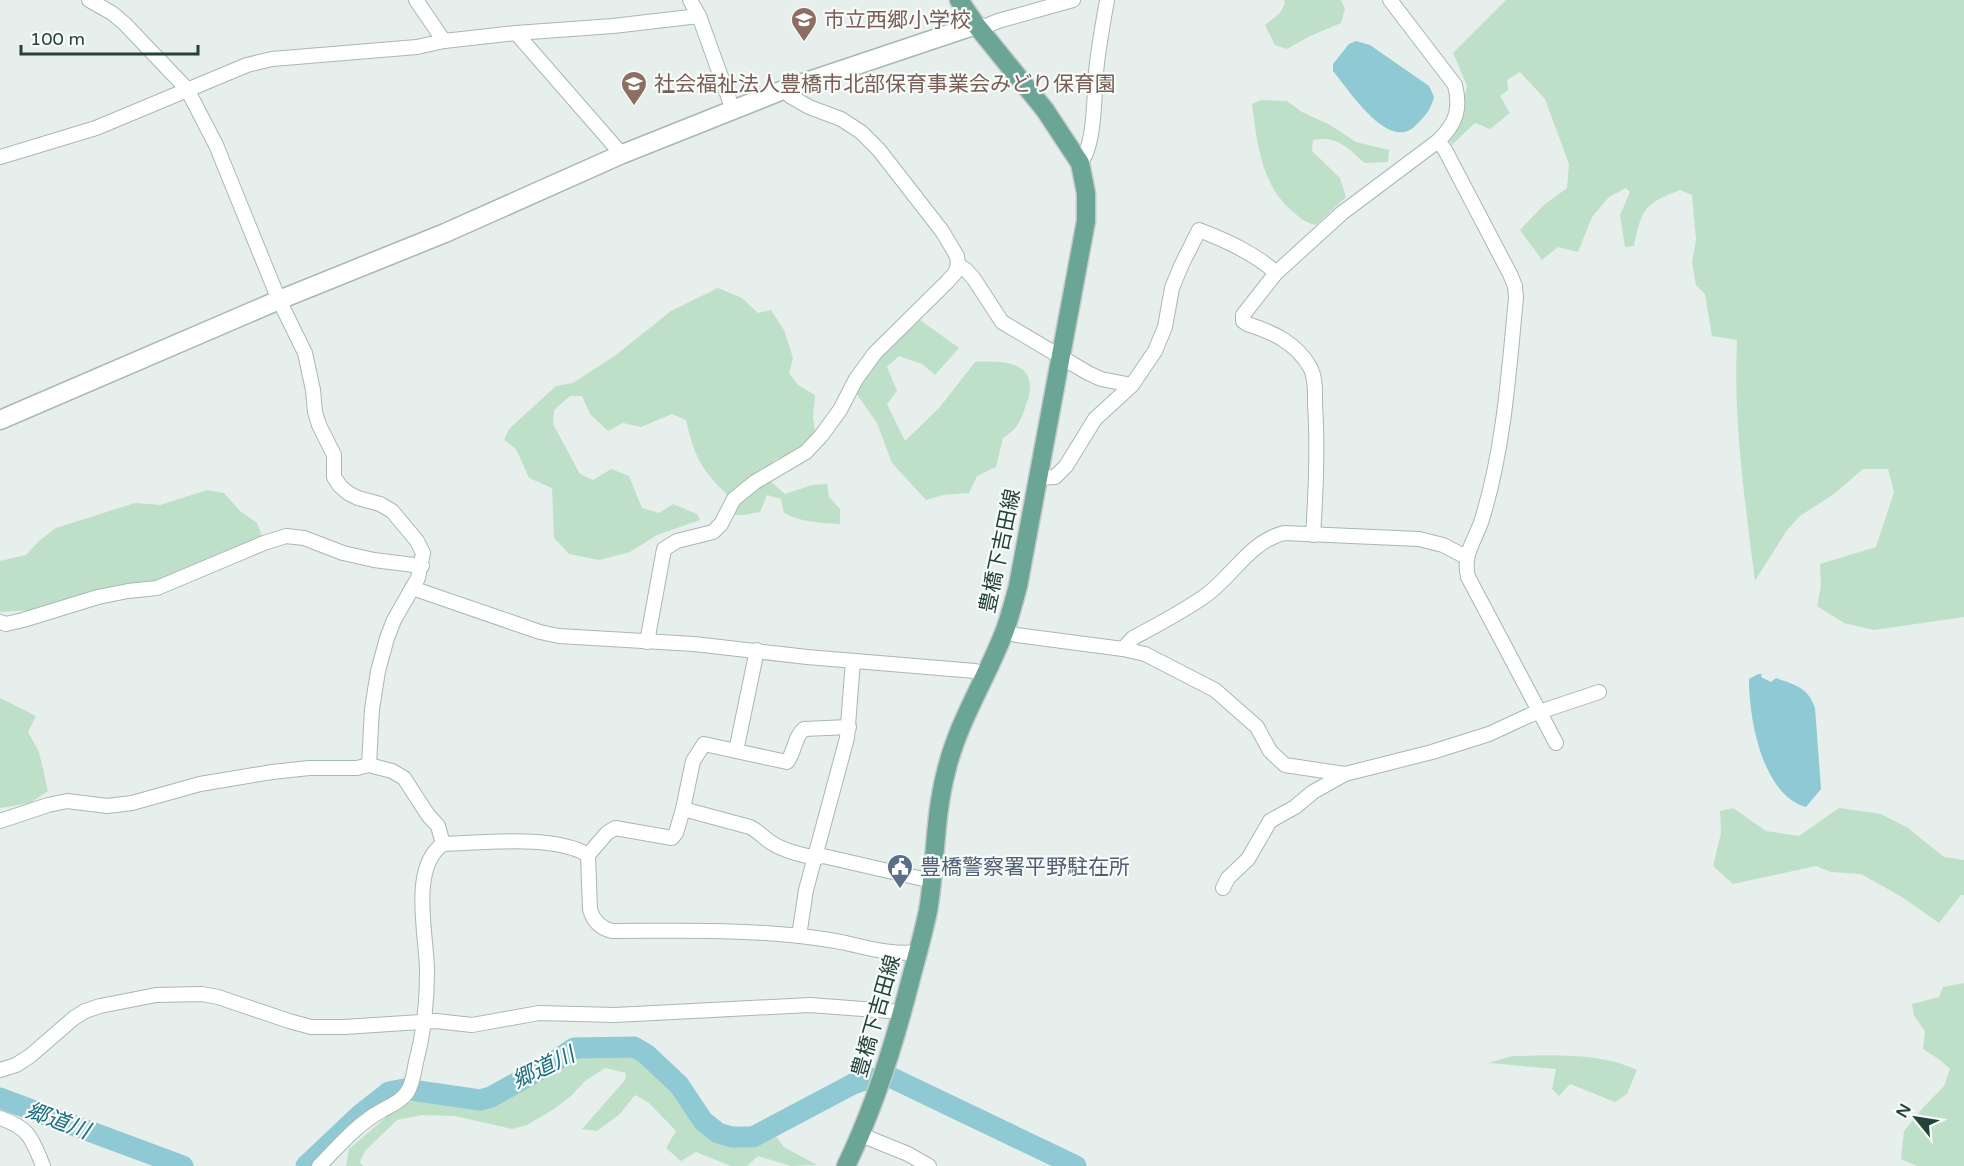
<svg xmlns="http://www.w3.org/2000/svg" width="1964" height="1166" font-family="'Varela Round','Noto Sans JP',sans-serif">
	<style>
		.green { fill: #bfe0c8 }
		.water { fill: #8ec9d4 }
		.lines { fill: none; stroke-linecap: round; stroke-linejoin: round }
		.river { stroke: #8ec9d4; stroke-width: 21 }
		.minor-casing { stroke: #a8b8b2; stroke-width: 16 }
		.tertiary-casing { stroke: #a8b8b2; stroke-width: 21 }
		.primary-casing { stroke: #c2cac8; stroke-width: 21 }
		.minor { stroke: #fff; stroke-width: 14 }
		.tertiary { stroke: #fff; stroke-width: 18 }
		.primary { stroke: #6aa596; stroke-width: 18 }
		.labels { text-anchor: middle; stroke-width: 4.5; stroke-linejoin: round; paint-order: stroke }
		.education-label { font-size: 21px; fill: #785e54; stroke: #f7fbf9; text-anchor: start }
		.street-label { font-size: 21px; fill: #24423a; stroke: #f7fbf9 }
		.service-label { font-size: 21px; fill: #4e5e75; stroke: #f7fbf9; text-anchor: start }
		.water-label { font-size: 22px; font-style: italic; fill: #1c6f80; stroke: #f7fbf9 }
	</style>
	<rect width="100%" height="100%" fill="#e6efeb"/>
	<g class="green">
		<polygon points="1284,0 1341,0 1345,9 1341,23 1308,37 1287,49 1275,45 1265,25 1280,13 1285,3"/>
		<path d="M1506,0h458v617l-90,13 -30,-7 -27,-17 4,-20 -1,-22 56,-17 18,-55 -6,-23h-25l-29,25 -34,22 -13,14 -32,51c-10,-80 -22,-160 -18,-241l-25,-4 -7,-42 -9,-9 -4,-23 4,-22 -4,-45 -12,-5c-36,14 -38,18 -46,56l-9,1 -5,-32 10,-23 -4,-4 -17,9 -17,20 -14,35 -20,-5 -16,13 -22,-30 24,-25 23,-17 2,-24 -24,-65 -25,-27 -13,8 1,10 -8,6 10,17 -20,16 -15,-6 -23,22 -4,-8 12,-21 7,-30 -14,-33z"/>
		<path d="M1261,100l26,1 15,11 28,13 26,17 33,8 -1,12 -23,1c-18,-15 -27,-28 -52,-23l-1,11 28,27 6,19 -30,28c-11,-2 -16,-7 -24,-14 -31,-26 -35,-69 -40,-107z"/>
		<path d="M718,288l24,10 16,15 13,-3 13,20 9,28 -4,15 9,12 17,10 -2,23 3,17 -19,18 -21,6 -9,9 3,13 15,13 27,-9 15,-1 2,13 11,12v15c-19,-1 -40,-2 -56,-11l-3,-14 -14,-4 -7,17 -17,3h-12l5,-12c-31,-29 -41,-41 -50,-83l-14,-6 -31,13 -18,-4 -15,8 -18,-17 -8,-18h-12l-16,14 -1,14 27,50 13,6 18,-11 18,7 13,32 17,5 14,-9 24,10 3,6 -43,15 -27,17 -31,8 -30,-6 -15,-16 -2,-50 -23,-10 -13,-29 -12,-9 5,-11 47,-43 17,-3 43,-28 55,-44z"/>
		<path d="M920,320l39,28 -24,27 -13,-11 -23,-8 -12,11 10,24 -10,13 18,37 34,-33 36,-46c32,-2 67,1 51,43 -6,17 -7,22 -23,33l-7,29 -19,9 -8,17 -26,2 -17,5 -34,-37 -15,-40 -21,-30c18,-30 33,-55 64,-73z"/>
		<polygon points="207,490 224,493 240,511 257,523 262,536 241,547 157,580 87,594 34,610 0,612 0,561 26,555 40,540 56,528 135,503 160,505"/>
		<polygon points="0,698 36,716 28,732 39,752 48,791 30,803 0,808"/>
		<polygon points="1733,808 1766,831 1799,836 1839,808 1881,814 1908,828 1944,857 1964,860 1964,895 1961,895 1939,923 1902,897 1861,874 1831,872 1816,866 1733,884 1713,866 1721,833 1720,811"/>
		<polygon points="1964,983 1964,1166 1917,1166 1901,1159 1904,1131 1921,1110 1944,1086 1950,1069 1940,1060 1923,1049 1925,1031 1914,1016 1912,1004 1939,997 1943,987"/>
		<path d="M617,1050c23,10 40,21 58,38 7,7 13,18 19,26 25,36 43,32 80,20l10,13 33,18 -26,1 -33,-10 -11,10h-16l-35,-14 -15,9 -15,-13 10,-17 -27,-28 -14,-8 -15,19 -23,17 -15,-2 43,-49 1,-7 -21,-5 -20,13 -14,15 -17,13 -27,16 -15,4 -57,-13 -33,-1 -25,5 -32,31 -5,11 3,4h-17l3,-17 48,-41 22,-10 58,6 22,-2 68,-41 33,-9z"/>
		<path d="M1512,1056c42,0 86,-4 125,14l-10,24 -12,8 -45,-18 -11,12 -7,-7 4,-20 -68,-6z"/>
	</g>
	<g class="water">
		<path d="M1356,41l14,4 59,41 5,11c-3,12 -8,18 -17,27 -27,31 -68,-34 -84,-53v-7l16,-20z"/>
		<path d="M1758,674h4l-1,3 10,5 5,-4c19,7 32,9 39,30l6,81 -15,18c-44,-12 -57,-89 -57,-128z"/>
	</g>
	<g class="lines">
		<g class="river">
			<polyline points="890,1077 1076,1166"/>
			<polyline points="0,1098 183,1166"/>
			<polyline points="306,1166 361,1114 389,1092 404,1089 480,1100 491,1097 555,1061 574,1048 634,1047 646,1054 679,1085 703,1121 718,1133 732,1137 753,1137 853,1084 870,1078"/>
		</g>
		<defs>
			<g id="minor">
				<polyline points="89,0 112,13 125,24 187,89 216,145 279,300 305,353 313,390 315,412 319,425 334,455 334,477 340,486 348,493 358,498 380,504 392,511 417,541 423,553 418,578 394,620 387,638 378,671 372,709 369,765"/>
				<polyline points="416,0 444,41"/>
				<polyline points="690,0 699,16 733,110"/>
				<path d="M1390,0l65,85c6,24 1,39 -17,56"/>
				<polyline points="976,25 986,26 998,21 1073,0"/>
				<polyline points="516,33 613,26 699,16"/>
				<polyline points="788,88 790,96 809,107 841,119 861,132 879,150 942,231 957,256 958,265 966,270 974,279 1002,322 1088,373 1101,379 1132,385"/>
				<polyline points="0,157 96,128 247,65 272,59 417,47 444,41 516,33 618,150 620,155"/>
				<path d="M1080,163c15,-16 14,-67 16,-90 2,-24 7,-49 11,-73"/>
				<path d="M1039,478l16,-1 11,-11 29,-47 37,-34 23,-34 10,-24 7,-39 9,-22 18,-36c26,10 56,23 77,43"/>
				<path d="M1313,535c3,-44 5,-87 2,-131 0,-11 1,-26 -5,-37 -14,-24 -37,-35 -63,-43l-4,-3v-6l33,-42 66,-60 96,-72 7,9 65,124 5,12 1,12c-7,72 -12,149 -33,218 -6,23 -21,36 -15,61l88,166"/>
				<polyline points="412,588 540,632 559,636 694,644 807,657 975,671 984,675"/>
				<polyline points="0,622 6,624 23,620 98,597 128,591 157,588 264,543 286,536 304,538 343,553 374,560 422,566"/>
				<polyline points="1005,630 1016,635 1123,649 1145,654 1215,690 1257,727 1270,751 1285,765 1345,774 1432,752 1489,734 1530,715 1599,692"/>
				<polyline points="647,642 664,549 677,541 713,532 721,524 734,499 755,482 806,452 821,436 840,410 856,379 875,353 947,282 955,273 958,265"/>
				<path d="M1123,649l10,-11c24,-13 49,-26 72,-42 28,-20 44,-54 79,-63l135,6 24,6 23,12"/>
				<path d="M736,751l51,11c8,-10 7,-25 17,-33l45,-2"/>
				<polyline points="683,809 693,761 704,744 736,751 757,650"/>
				<path d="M0,821l48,-16 19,-4 40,5 25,-3 68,-19 72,-12 37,-4h48l12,-3 23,6 12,7 24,37 10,11 5,18c-34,24 -16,92 -16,127 0,32 -3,61 -11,91 -2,9 -3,19 -7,27 -5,11 -18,16 -28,22 -24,13 -43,36 -62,55"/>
				<path d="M443,844c41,-1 111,-10 145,11l19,-22 8,-5 57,10 4,-5 7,-24 67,18c8,4 12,9 19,14 10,8 42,19 54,15l109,25"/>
				<path d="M588,855l2,54c3,12 10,19 22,22 63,0 125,-2 188,5 17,2 34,4 50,8 22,5 44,11 68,8"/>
				<polyline points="1223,888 1228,878 1248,859 1270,821 1295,807 1313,792 1345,774"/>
				<polyline points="799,936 806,890 847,738 853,661"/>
				<polyline points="0,1070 16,1065 30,1056 74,1018 85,1011 100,1006 156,995 202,994 218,997 289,1021 311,1027 344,1027 436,1021 472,1025 539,1013 615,1015 810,1005 902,1012"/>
				<path d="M0,1118c30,10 32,21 43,48"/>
				<polyline points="861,1135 908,1154 929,1166"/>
			</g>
			<polyline id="tertiary" points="0,420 279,300 445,233 620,155 788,88 976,25"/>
			<path id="primary" d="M846,1166c28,-58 48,-121 64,-184 6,-23 13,-47 18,-71 8,-46 6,-93 18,-139 12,-51 41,-94 59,-142 5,-14 9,-29 13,-44l68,-365v-28l-6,-30 -35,-53 -69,-85 -17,-25"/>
		</defs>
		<use href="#minor" class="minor-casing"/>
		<use href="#tertiary" class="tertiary-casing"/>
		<use href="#primary" class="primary-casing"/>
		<use href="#minor" class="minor"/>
		<use href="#tertiary" class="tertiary"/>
		<use href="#primary" class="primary"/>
	</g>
	<defs>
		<symbol id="school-pin" viewBox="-11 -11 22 30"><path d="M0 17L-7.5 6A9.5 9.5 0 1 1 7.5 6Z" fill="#8d6e63" stroke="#f7fbf9"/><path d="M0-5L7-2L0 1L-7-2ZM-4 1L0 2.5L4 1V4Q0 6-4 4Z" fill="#fff"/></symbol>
		<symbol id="civic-pin" viewBox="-11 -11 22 30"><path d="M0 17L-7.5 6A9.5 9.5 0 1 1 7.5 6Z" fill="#5c6f8a" stroke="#f7fbf9"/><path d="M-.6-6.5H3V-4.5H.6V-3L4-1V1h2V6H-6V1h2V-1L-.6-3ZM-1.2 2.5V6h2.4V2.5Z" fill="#fff"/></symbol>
	</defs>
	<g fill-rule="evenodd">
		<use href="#school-pin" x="789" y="5" width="30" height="40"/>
		<use href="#school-pin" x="619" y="69" width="30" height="40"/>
		<use href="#civic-pin" x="885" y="852" width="30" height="40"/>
	</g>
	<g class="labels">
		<g class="education-label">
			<text x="824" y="27">市立西郷小学校</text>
			<text x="654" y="91">社会福祉法人豊橋市北部保育事業会みどり保育園</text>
		</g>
		<g class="street-label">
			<text transform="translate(1000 551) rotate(-78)" y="7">豊橋下吉田線</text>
			<text transform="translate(876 1016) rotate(-74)" y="7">豊橋下吉田線</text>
		</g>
		<g class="service-label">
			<text x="920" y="874">豊橋警察署平野駐在所</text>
		</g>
		<g class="water-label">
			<text transform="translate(543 1067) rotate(-26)" y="8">郷道川</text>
			<text transform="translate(58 1120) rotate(20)" y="8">郷道川</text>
		</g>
	</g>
	<g transform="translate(1916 1118) rotate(300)" stroke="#f7fbf9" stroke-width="4.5" paint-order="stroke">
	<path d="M0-4.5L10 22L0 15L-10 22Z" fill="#24423a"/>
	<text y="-9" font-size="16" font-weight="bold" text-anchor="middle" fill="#24423a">N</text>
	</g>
	<path d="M21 45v9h177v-9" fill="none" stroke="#24423a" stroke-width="3"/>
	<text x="30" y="45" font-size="18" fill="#24423a" stroke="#f7fbf9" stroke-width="4.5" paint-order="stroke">100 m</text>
</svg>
